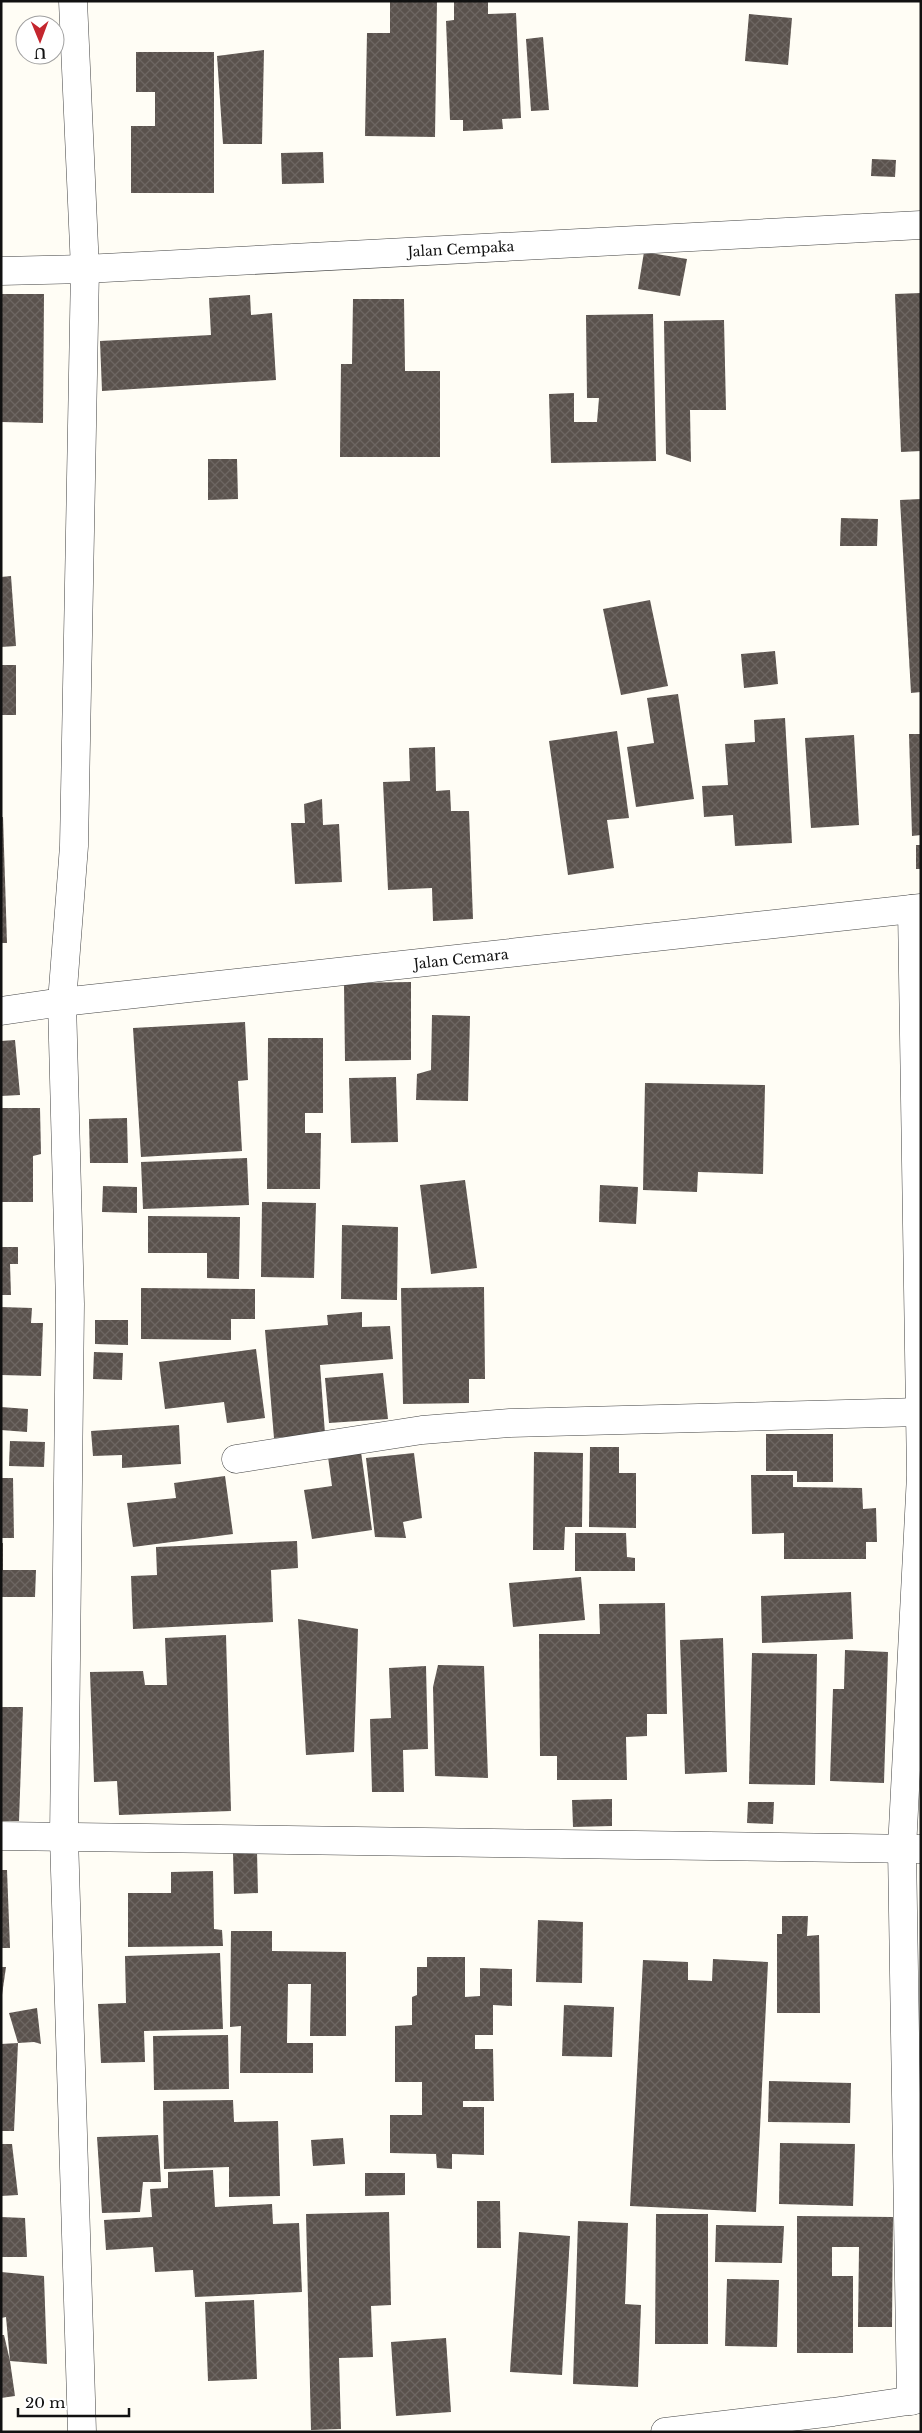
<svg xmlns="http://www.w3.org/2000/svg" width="922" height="2433" font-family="'Libre Baskerville',serif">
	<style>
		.building { fill: url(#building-cross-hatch) }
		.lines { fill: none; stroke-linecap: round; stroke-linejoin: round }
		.street-casing { stroke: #444; stroke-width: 29 }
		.street { stroke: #fff; stroke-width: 28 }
		.labels { text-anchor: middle; stroke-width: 5; stroke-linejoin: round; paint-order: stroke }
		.street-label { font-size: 14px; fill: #111; stroke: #fff }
	</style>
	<defs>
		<pattern id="building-cross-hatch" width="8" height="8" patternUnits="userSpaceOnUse" patternTransform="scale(1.25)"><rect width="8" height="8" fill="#5a524d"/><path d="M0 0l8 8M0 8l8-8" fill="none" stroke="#6d6662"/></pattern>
	</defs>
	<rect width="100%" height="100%" fill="#fffdf5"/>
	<g class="building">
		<polygon points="390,1 437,1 435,137 365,136 367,33 390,33"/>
		<polygon points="454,1 488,1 488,14 516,13 521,118 502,119 503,129 463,131 463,120 450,120 446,21 454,20"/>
		<polygon points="749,14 792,18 788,65 745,61"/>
		<polygon points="543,37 549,110 531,111 526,39"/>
		<polygon points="264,50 262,144 223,144 217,56"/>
		<polygon points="136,52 214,52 214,193 131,193 131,126 155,126 155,92 136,92"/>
		<polygon points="323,152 324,183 282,184 281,153"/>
		<polygon points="872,159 896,160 895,177 871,176"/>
		<polygon points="644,252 687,259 680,296 638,289"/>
		<polygon points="921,293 921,451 901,452 895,294"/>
		<polygon points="1,294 44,294 43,423 1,422"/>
		<polygon points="250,295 251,315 272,313 276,380 102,391 100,341 211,335 209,298"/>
		<polygon points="353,299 404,299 405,371 440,371 440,457 340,457 341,364 352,364"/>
		<polygon points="653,314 656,461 551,463 549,394 574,393 574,422 597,422 599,398 587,398 586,315"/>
		<polygon points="724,320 726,410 690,410 691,462 666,454 664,321"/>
		<polygon points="208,459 237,459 238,499 208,500"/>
		<polygon points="921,499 921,692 911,693 900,500"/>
		<polygon points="841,518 878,519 877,546 840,546"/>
		<polygon points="11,576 16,646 1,647 1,577"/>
		<polygon points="650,600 668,686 621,695 603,609"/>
		<polygon points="775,651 778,684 744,688 741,654"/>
		<rect x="1" y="665" width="15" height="50"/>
		<polygon points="678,694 694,799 636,807 627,747 654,743 647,698"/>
		<polygon points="785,718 792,843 735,846 733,815 704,817 702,786 728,785 725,744 755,742 754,720"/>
		<polygon points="617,731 629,818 607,820 614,868 568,875 549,741"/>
		<polygon points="909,734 921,734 921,835 912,836"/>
		<polygon points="854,735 859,825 811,828 805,738"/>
		<polygon points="435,747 436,791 450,790 451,811 469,811 473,919 433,921 432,888 388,890 383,782 410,781 409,748"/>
		<polygon points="322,799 323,825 339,824 342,882 295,884 291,823 305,823 304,804"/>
		<polygon points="1,817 3,817 7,943 1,943"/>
		<rect x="916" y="845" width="5" height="24"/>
		<polygon points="411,982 411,1060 345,1061 344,983"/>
		<polygon points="432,1015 470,1016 468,1101 416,1100 417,1074 431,1070"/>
		<polygon points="245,1022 248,1080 238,1081 242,1151 141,1157 133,1028"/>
		<polygon points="268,1038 323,1038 323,1113 305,1113 305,1133 321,1133 320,1189 267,1189"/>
		<polygon points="15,1040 20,1095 1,1096 1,1041"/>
		<polygon points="396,1077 398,1142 351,1143 349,1078"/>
		<polygon points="645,1083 765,1085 763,1174 698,1172 697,1192 643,1190"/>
		<polygon points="1,1108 40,1108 41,1154 33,1156 33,1202 1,1202"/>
		<polygon points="127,1118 128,1163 90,1163 89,1119"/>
		<polygon points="247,1158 249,1205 143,1209 141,1162"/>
		<polygon points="465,1180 477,1268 431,1274 420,1185"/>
		<polygon points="600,1185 638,1187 636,1224 599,1222"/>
		<polygon points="103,1186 137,1187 137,1213 102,1212"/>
		<polygon points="262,1202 316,1203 314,1278 261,1277"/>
		<polygon points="148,1216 240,1217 239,1279 207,1278 207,1253 148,1253"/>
		<polygon points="342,1225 398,1227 397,1300 341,1299"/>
		<polygon points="1,1247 18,1247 18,1264 10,1264 11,1295 1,1295"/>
		<polygon points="484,1287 485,1379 469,1379 469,1403 403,1404 401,1288"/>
		<polygon points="141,1288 255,1289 255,1319 231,1319 231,1340 141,1339"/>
		<polygon points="1,1307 32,1308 31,1323 43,1323 41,1376 1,1375"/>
		<polygon points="362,1312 362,1327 390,1326 393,1359 320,1365 325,1434 274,1438 265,1330 328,1325 327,1315"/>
		<polygon points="95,1320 128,1320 128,1345 95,1344"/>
		<polygon points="256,1349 265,1418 227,1423 224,1402 165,1409 159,1362"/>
		<polygon points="94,1352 123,1353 122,1380 93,1379"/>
		<polygon points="383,1373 388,1419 329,1423 325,1378"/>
		<polygon points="1,1407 28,1409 27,1432 1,1430"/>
		<polygon points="179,1425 181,1464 122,1468 122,1455 93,1456 91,1431"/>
		<polygon points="766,1434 833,1434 833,1482 797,1482 797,1471 766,1471"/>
		<polygon points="10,1441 45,1442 44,1467 9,1466"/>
		<polygon points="590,1447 619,1447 619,1473 636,1473 636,1528 589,1527"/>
		<polygon points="361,1452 372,1530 312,1539 304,1490 332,1486 328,1457"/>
		<polygon points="534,1452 583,1453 582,1527 565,1527 564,1550 533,1550"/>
		<polygon points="414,1453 422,1518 403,1522 406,1538 375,1537 366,1458"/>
		<polygon points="751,1475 793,1475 793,1487 862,1488 863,1509 876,1508 877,1542 866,1542 866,1559 784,1559 784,1533 752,1534"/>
		<polygon points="225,1476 233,1534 133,1547 127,1503 176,1498 174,1483"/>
		<polygon points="1,1478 13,1478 14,1538 1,1538"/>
		<polygon points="575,1533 626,1533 627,1557 635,1558 635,1571 575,1571"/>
		<polygon points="297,1541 298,1568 271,1570 273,1622 133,1629 131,1576 157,1575 156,1547"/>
		<polygon points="1,1543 3,1543 3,1570 36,1570 35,1597 1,1597"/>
		<polygon points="581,1577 585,1620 513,1627 509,1583"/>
		<polygon points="851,1592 853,1639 762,1643 761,1596"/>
		<polygon points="665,1603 667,1714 647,1714 647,1736 626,1737 627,1780 557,1780 557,1756 540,1756 539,1634 600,1634 599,1604"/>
		<polygon points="298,1619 358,1629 354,1752 306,1755"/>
		<polygon points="226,1635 231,1811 119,1815 117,1781 94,1782 90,1672 143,1671 145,1685 167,1685 165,1638"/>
		<polygon points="723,1638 727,1772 685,1774 680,1640"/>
		<polygon points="845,1650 888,1652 884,1783 830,1781 833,1689 844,1689"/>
		<polygon points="752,1653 817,1654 815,1785 749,1784"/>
		<polygon points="438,1665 484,1666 488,1778 435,1776 433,1687"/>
		<polygon points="426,1666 428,1749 403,1750 404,1792 372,1792 370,1719 391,1718 389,1668"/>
		<polygon points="1,1707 23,1707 19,1821 1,1821"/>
		<polygon points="612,1799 612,1826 573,1827 572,1800"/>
		<polygon points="748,1802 774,1802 773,1824 747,1823"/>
		<polygon points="257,1852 258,1893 234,1894 233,1853"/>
		<polygon points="1,1870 7,1870 10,1948 1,1948"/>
		<polygon points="213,1871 214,1929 222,1930 223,1946 128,1947 128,1893 171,1893 171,1872"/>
		<polygon points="782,1916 808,1916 807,1936 819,1935 820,2013 777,2013 777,1934 782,1934"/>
		<polygon points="538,1920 583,1922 582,1983 536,1982"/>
		<polygon points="231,1931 272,1931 272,1951 346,1952 346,2036 310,2036 311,1984 288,1984 287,2043 313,2043 313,2073 240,2073 241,2026 230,2027"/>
		<polygon points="220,1953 223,2029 144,2031 145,2062 101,2063 98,2004 126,2003 125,1956"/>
		<polygon points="427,1957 465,1957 465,1997 480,1996 480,1968 512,1969 512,2006 493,2005 493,2035 475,2035 475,2049 493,2049 494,2101 463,2101 463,2107 484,2107 484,2155 452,2154 452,2169 437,2168 436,2154 390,2153 390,2115 422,2115 422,2082 395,2082 395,2026 412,2025 412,1997 417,1995 417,1967 427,1967"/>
		<polygon points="713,1959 768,1962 756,2212 630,2206 643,1960 688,1962 688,1980 712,1981"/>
		<polygon points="1,1967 6,1967 2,1995 1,1995"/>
		<polygon points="564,2005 614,2007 612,2057 562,2056"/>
		<polygon points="37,2008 41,2044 34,2042 18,2043 14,2131 1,2131 1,2044 18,2043 9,2013"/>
		<polygon points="228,2035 229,2089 154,2090 153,2036"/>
		<polygon points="769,2081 851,2083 850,2123 768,2122"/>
		<polygon points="233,2100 234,2122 278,2121 280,2196 229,2197 229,2167 164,2169 163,2101"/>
		<polygon points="158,2135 161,2182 143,2182 140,2212 102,2213 97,2137"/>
		<polygon points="343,2138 345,2164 313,2166 311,2140"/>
		<polygon points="780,2143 855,2144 853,2206 779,2204"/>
		<polygon points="1,2144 12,2144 18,2195 1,2196"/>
		<polygon points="213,2170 215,2207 272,2204 273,2224 299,2223 302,2292 195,2297 193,2270 155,2272 153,2247 106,2250 104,2220 152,2217 150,2189 168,2188 168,2172"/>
		<polygon points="365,2173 405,2173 405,2195 365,2196"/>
		<polygon points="477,2201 500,2201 501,2248 477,2248"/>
		<polygon points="389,2212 391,2305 371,2306 373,2357 339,2358 341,2429 311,2430 306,2214"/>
		<polygon points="656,2214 708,2214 708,2344 655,2344"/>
		<polygon points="797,2216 893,2217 892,2327 858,2327 859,2247 832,2247 832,2276 853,2276 853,2353 797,2353"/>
		<polygon points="1,2217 25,2218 27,2257 1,2257"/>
		<polygon points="578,2221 628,2223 625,2304 641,2305 638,2387 573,2384"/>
		<polygon points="716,2225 784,2226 782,2263 715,2262"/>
		<polygon points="519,2232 570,2236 562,2375 510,2372"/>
		<polygon points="1,2272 44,2276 47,2364 10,2361 15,2396 1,2398 1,2335 4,2335 10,2361 6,2317 1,2318"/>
		<polygon points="727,2279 779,2280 777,2347 725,2346"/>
		<polygon points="254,2300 257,2379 208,2381 205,2302"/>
		<polygon points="446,2338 451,2412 396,2416 391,2342"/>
	</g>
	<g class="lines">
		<defs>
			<g id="street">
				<polyline points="73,1 85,269 74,846 62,1002 70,1304 64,1837 82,2432"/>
				<polyline points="1,271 85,269 921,225"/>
				<polyline points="1,1011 62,1002 921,908"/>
				<polyline points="236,1459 422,1430 510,1423 920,1412"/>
				<polyline points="1,1836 919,1849"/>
				<polyline points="911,2401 902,1849 921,1475 912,909"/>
				<polyline points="665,2432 833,2412 921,2399"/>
			</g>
		</defs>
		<use href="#street" class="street-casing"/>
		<use href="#street" class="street"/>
	</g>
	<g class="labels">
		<g class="street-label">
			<text transform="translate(461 249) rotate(-3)" y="5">Jalan Cempaka</text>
			<text transform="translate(461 959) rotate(-6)" y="5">Jalan Cemara</text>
		</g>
	</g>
	<rect width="922" height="2433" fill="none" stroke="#111111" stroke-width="5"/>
	<g transform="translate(40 40) rotate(179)"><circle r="24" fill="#ffffff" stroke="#a0a0a0"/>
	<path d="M0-4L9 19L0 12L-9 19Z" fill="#c4262e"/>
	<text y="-8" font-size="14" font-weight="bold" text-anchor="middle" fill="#111111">U</text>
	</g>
	<path d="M18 2408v8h111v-8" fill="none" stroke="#111111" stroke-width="2.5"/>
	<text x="25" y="2408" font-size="15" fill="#111111" stroke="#ffffff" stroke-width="4" paint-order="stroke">20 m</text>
</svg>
